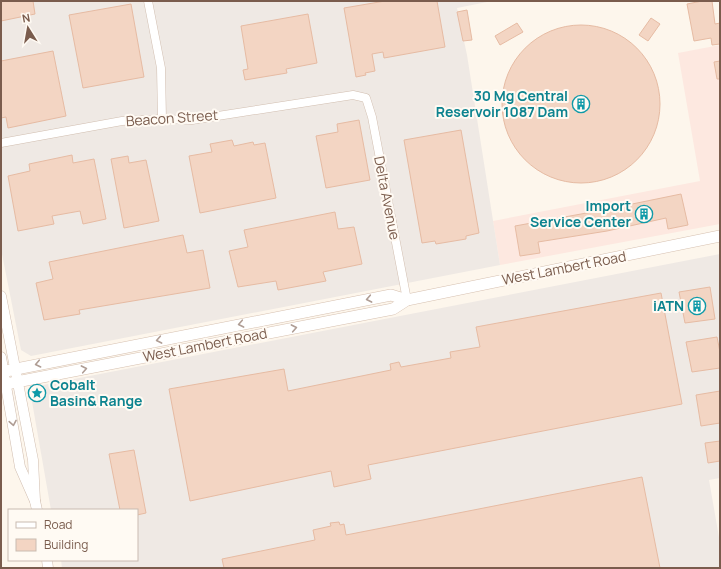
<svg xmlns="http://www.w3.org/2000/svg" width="721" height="569" font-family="Manrope,sans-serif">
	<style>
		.commercial { fill: #fde8e0 }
		.industrial { fill: #efe9e4 }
		.building { fill: #f3d5c3; stroke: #e6bba3 }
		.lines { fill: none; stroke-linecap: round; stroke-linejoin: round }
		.minor-casing { stroke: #d1beb0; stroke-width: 9 }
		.tertiary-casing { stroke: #d1beb0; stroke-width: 11 }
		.secondary-casing { stroke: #d6c0b0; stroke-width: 12 }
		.minor { stroke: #fff; stroke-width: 8 }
		.tertiary { stroke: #fff; stroke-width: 10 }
		.secondary { stroke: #fff; stroke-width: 11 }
		.oneway { stroke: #af9d94 }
		.labels { text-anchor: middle; stroke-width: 4; stroke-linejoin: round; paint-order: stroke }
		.culture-label { font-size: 14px; font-weight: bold; fill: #0d838f; stroke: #fffaf3; text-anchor: end }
		.street-label { font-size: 14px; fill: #7a5c4d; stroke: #fffaf3 }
	</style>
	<rect width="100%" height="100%" fill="#fdf6ec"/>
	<polygon class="commercial" points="720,45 720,224 500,265 493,221 700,181 678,53"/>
	<g class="industrial">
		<polygon points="1,1 492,1 457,8 467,55 500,265 31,356 21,350 1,249"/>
		<polygon points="720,254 720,478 709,480 720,543 720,568 62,568 61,560 137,560 137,510 51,510 31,396 38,386"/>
	</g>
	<g class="building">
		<polygon points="1,1 33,1 35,14 1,21"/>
		<polygon points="385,1 437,1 445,47 384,58 383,52 372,54 375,71 365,73 366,75 356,77 344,8"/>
		<polygon points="702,1 712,1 715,24 720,23 720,44 712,45 711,38 694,41 687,4"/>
		<polygon points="131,4 144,77 83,88 69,15"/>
		<polygon points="467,10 472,40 463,41 457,12"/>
		<polygon points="308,14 317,63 286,69 287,73 245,80 243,70 248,69 241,26"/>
		<polygon points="651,18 660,24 648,41 639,35"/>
		<polygon points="517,23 523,32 500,45 495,36"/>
		<circle cx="581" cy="104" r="79"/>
		<polygon points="53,51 66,116 8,128 6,117 1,118 1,61"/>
		<polygon points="720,61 720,79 717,79 714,62"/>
		<polygon points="359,120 370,180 326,188 316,136 338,132 337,124"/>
		<polygon points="461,130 479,233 466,236 466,239 436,244 435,241 422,243 404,140"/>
		<polygon points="232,140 234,146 253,142 254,145 265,143 276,198 200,213 189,156 212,152 210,144"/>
		<polygon points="72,155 73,163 94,159 106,219 83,224 80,211 52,216 54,224 18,231 8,176 30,171 29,164"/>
		<polygon points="128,156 129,163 146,160 159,221 124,228 111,159"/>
		<polygon points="681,194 688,225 668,229 666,218 607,231 538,242 540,253 520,256 515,226 603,210"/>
		<polygon points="335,212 338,229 354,227 362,264 323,272 326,281 278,290 276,281 238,287 229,251 248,247 244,230"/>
		<polygon points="183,235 187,253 203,250 210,288 79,310 80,314 44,320 36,283 53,279 49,262"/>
		<polygon points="710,287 715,319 685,323 679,292"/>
		<polygon points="661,293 682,404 368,465 371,479 334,487 331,471 190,501 169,389 284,369 288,391 391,370 390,364 399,362 401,367 451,358 450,352 480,347 476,327"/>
		<polygon points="717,337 720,352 720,368 692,372 686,342"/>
		<polygon points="720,391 720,423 701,426 696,395"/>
		<polygon points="720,441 720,461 708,463 705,443"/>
		<polygon points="134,450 146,513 137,515 137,510 120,510 109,454"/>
		<polygon points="642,477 660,568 224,568 222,559 315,540 313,530 331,526 330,523 339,522 340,525 344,524 346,535"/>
	</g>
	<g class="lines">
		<defs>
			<g id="minor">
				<polyline points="148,1 161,68 162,119"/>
				<polyline points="1,143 122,121 162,119 192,120 353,95 366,98 372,117 407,300"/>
			</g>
			<g id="tertiary">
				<polyline points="1,296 33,460 35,501"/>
				<polyline points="1,357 20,467 35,501 37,510"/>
				<polyline points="47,560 48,568"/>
			</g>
			<g id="secondary">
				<polyline points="1,372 391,295 407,300"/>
				<polyline points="1,385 393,309 407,300 720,236"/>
			</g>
		</defs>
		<use href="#minor" class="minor-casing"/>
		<use href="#tertiary" class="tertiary-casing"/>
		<use href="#secondary" class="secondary-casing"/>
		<use href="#minor" class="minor"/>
		<use href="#tertiary" class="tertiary"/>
		<use href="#secondary" class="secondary"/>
	</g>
	<defs><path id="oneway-chevron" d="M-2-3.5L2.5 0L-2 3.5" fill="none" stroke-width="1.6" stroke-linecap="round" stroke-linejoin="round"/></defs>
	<g class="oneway">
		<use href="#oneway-chevron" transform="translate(369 299) rotate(169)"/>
		<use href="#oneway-chevron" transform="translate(241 324) rotate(169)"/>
		<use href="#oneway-chevron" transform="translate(294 328) rotate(-11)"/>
		<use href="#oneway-chevron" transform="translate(159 340) rotate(169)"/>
		<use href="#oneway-chevron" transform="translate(38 364) rotate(168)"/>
		<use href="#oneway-chevron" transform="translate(84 369) rotate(-11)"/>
		<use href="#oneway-chevron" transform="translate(13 423) rotate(80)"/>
	</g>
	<defs>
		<symbol id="building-ring" viewBox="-11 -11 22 22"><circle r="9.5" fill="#fffaf3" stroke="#0f9aa8" stroke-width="1.5"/><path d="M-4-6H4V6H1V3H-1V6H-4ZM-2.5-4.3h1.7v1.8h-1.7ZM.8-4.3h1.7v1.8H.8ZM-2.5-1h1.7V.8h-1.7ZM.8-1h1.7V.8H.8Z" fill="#0f9aa8"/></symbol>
		<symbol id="sight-ring" viewBox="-11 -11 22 22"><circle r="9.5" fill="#fffaf3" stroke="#0f9aa8" stroke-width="1.5"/><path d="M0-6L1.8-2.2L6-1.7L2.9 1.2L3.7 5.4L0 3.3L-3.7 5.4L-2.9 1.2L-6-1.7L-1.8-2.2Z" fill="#0f9aa8"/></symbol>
	</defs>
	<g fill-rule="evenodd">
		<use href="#building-ring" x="571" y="94" width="20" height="20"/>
		<use href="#building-ring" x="634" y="204" width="20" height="20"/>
		<use href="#building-ring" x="687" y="296" width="20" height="20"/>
		<use href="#sight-ring" x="27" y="383" width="20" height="20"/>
	</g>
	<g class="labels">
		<g class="culture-label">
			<text x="568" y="101">30 Mg Central<tspan x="568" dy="16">Reservoir 1087 Dam</tspan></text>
			<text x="631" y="211">Import<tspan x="631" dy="16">Service Center</tspan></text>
			<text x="684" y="311">iATN</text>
			<text x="50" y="390" text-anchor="start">Cobalt<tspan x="50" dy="16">Basin&amp; Range</tspan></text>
		</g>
		<g class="street-label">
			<text transform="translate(172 118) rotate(-4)" y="5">Beacon Street</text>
			<text transform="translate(387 198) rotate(79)" y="5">Delta Avenue</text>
			<text transform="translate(564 268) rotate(-11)" y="5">West Lambert Road</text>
			<text transform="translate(205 345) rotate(-11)" y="5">West Lambert Road</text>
		</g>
	</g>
	<rect width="721" height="569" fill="none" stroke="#7a5c4d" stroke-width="4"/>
	<rect x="8" y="509" width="130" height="52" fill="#fffaf3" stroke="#cabbb1"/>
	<rect x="16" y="522" width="20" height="6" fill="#ffffff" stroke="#cabbb1"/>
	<text x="44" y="529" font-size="12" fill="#7a5c4d">Road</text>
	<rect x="16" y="539" width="20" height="12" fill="#f3d5c3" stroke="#cabbb1"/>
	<text x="44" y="549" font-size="12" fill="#7a5c4d">Building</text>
	<g transform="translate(28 28) rotate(349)" stroke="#fffaf3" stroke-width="3" paint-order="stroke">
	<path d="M0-3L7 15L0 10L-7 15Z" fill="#7a5c4d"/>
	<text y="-6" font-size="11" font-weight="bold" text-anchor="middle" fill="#7a5c4d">N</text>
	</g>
</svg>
